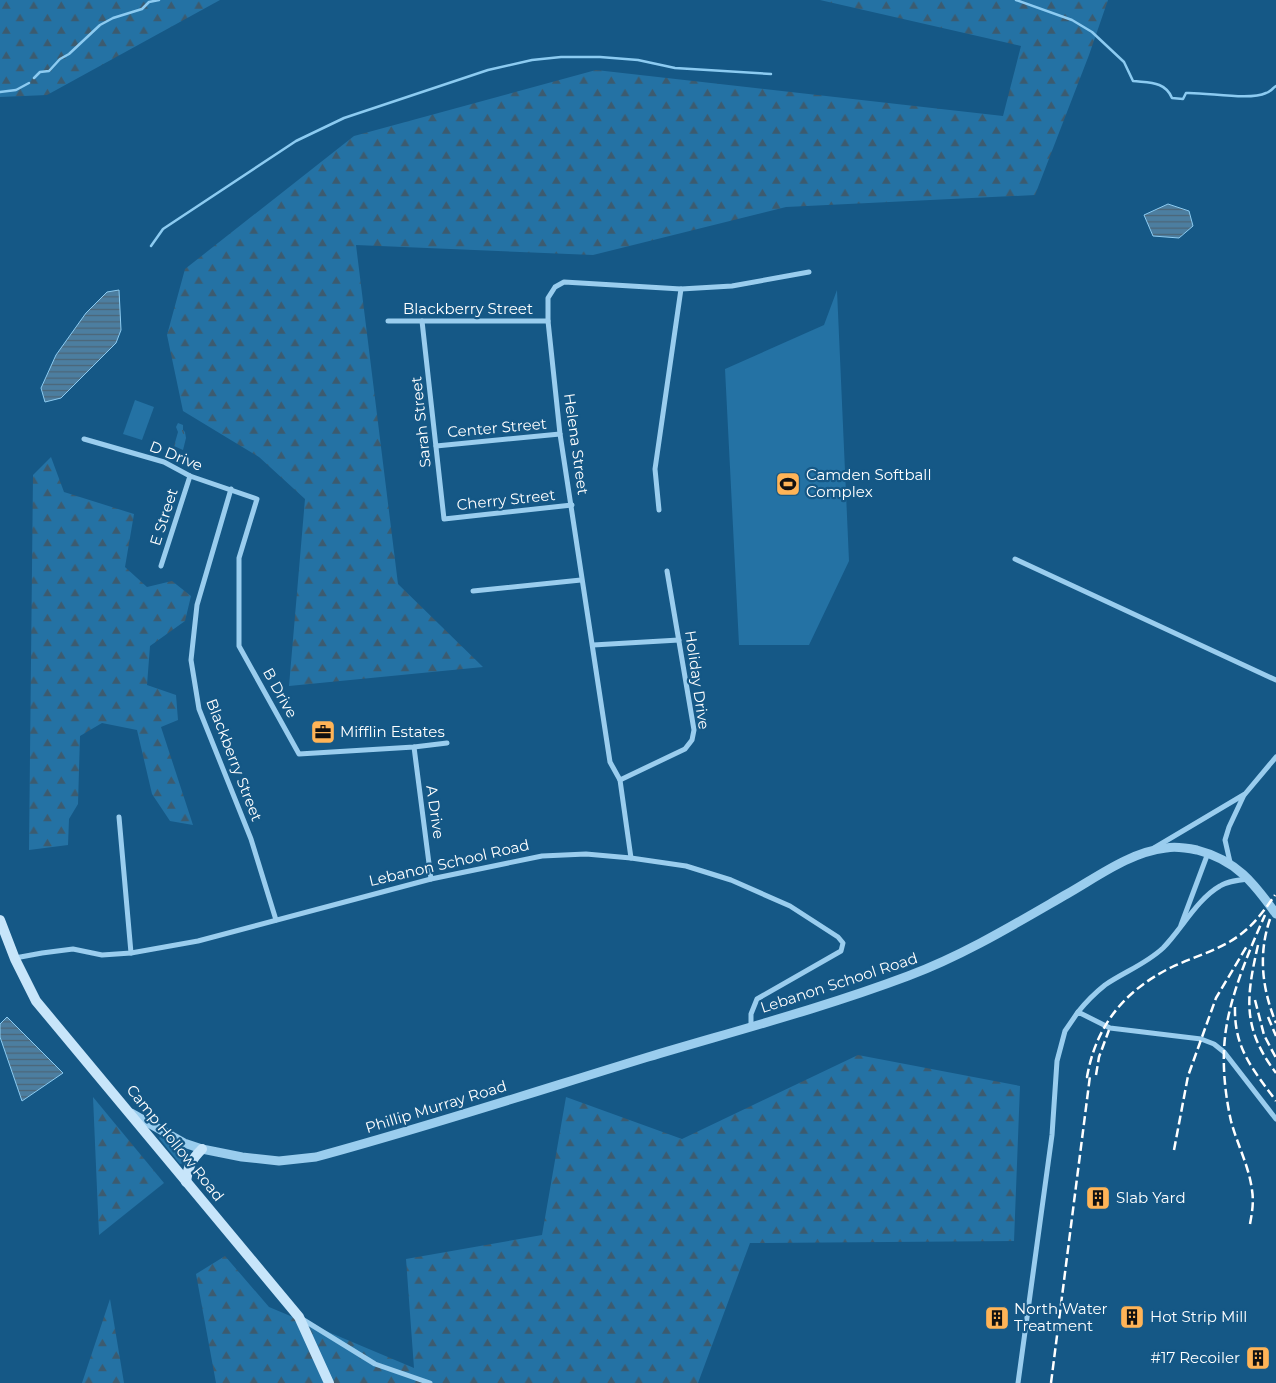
<svg xmlns="http://www.w3.org/2000/svg" width="1276" height="1383" font-family="Montserrat,sans-serif">
	<style>
		.grass { fill: #2472a4 }
		.forest { fill: url(#forest-firs) }
		.park { fill: url(#park-tufts) }
		.water { fill: url(#water-rules); stroke: #8ccbf1 }
		.lines { fill: none; stroke-linecap: round; stroke-linejoin: round }
		.stream { stroke: #8ccbf1; stroke-width: 2.5 }
		.minor { stroke: #9acdee; stroke-width: 5 }
		.tertiary { stroke: #9acdee; stroke-width: 9 }
		.secondary { stroke: #c7e5fa; stroke-width: 10 }
		.rail { stroke: #fff; stroke-width: 2.5; stroke-dasharray: 9 4; stroke-linecap: butt }
		.labels { text-anchor: middle; stroke-width: 4.5; stroke-linejoin: round; paint-order: stroke }
		.street-label { font-size: 15px; fill: #fff; stroke: #155886 }
		.poi-label { font-size: 15px; fill: #fff; stroke: #155886; text-anchor: start }
	</style>
	<defs>
		<pattern id="forest-firs" width="22" height="20" patternUnits="userSpaceOnUse" patternTransform="scale(1.25)"><rect width="22" height="20" fill="#2472a4"/><path d="M5 1l3.5 6h-7zM16 11l3.5 6h-7z" fill="#3c5b6f"/></pattern>
		<pattern id="park-tufts" width="24" height="20" patternUnits="userSpaceOnUse" patternTransform="scale(1.25)"><rect width="24" height="20" fill="#2472a4"/><path d="M3 7l-1-3M5 7V3M7 7l1-3M15 17l-1-3M17 17v-4M19 17l1-3" fill="none" stroke="#3c5b6f"/></pattern>
		<pattern id="water-rules" width="6" height="5" patternUnits="userSpaceOnUse" patternTransform="scale(1.25)"><rect width="6" height="5" fill="#4c7ea0"/><path d="M0 2.5h6" fill="none" stroke="#4c6576"/></pattern>
	</defs>
	<rect width="100%" height="100%" fill="#155886"/>
	<g class="grass">
		<polygon points="837,290 849,561 809,645 739,645 725,369 824,325"/>
		<polygon points="135,400 154,407 142,440 123,434"/>
		<polygon points="160,1137 188,1150 189,1154 183,1163 180,1164 159,1138"/>
	</g>
	<g class="forest">
		<polygon points="0,0 220,0 47,95 0,97"/>
		<polygon points="820,0 1108,0 1089,55 1035,195 786,207 593,255 356,245 398,584 483,667 289,686 305,499 259,457 183,411 167,335 185,269 354,136 596,70 1003,116 1021,46"/>
		<polygon points="51,457 64,492 134,514 125,567 147,587 172,581 191,596 185,621 150,646 147,685 176,695 178,720 161,727 193,825 170,821 152,794 137,730 102,723 80,736 78,804 69,819 68,845 29,850 33,475"/>
		<polygon points="858,1055 1020,1086 1014,1241 750,1243 698,1383 216,1383 196,1274 225,1256 269,1307 414,1368 406,1259 542,1235 566,1097 682,1139"/>
		<polygon points="93,1097 164,1183 99,1235"/>
		<polygon points="110,1299 124,1383 82,1383"/>
	</g>
	<polygon class="park" points="178,423 183,425 183,430 185,432 186,438 183,450 174,446 178,432 176,427"/>
	<g class="water">
		<polygon points="1168,204 1189,211 1193,226 1179,238 1153,236 1144,215"/>
		<polygon points="119,290 121,330 116,343 61,398 45,402 41,388 56,355 86,313 107,292"/>
		<polygon points="7,1017 63,1073 22,1101 0,1037 0,1024"/>
	</g>
	<g class="lines">
		<g class="stream">
			<path d="M1016,0l56,20 20,12 32,30 9,19c16,2 32,0 39,17l11,1 3,-6c21,-1 63,8 80,0 4,-1 7,-5 10,-7"/>
			<polyline points="34,78 40,72 49,71 60,59 69,54 100,25 113,18 142,9 149,2 159,0"/>
			<polyline points="0,92 16,90 29,83"/>
			<polyline points="151,246 163,229 296,141 344,118 488,70 532,60 561,57 600,57 638,60 675,68 771,74"/>
		</g>
		<g class="minor">
			<polyline points="388,321 548,321"/>
			<polyline points="422,321 444,519 572,505"/>
			<polyline points="84,439 164,462 190,476 257,499 239,558 239,646 299,754 414,747 447,743"/>
			<polyline points="436,446 560,434"/>
			<polyline points="231,489 197,605 191,660 199,709 251,839 276,920"/>
			<polyline points="659,510 655,469 681,289"/>
			<polyline points="1015,559 1276,680"/>
			<polyline points="161,566 190,476"/>
			<polyline points="473,591 581,580"/>
			<polyline points="593,645 679,640"/>
			<polyline points="414,747 431,879"/>
			<polyline points="620,780 685,749 692,740 694,730 667,571"/>
			<polyline points="119,817 131,953"/>
			<polyline points="1154,848 1245,794 1276,757"/>
			<polyline points="631,858 620,780 610,762 560,434 548,321 548,298 555,287 564,282 681,289 732,286 809,272"/>
			<polyline points="1230,862 1225,840 1229,827 1244,795"/>
			<polyline points="1181,925 1208,853"/>
			<polyline points="15,958 42,953 73,949 102,955 131,953 198,941 431,879 542,856 586,854 631,858 686,866 731,880 790,906 838,937 843,943 841,951 757,999 751,1014 751,1026"/>
			<path d="M1078,1012c8,-10 17,-19 27,-27 19,-13 41,-21 58,-37 18,-18 34,-49 57,-62 8,-5 19,-6 29,-7"/>
			<polyline points="302,1319 375,1364 430,1383"/>
			<polyline points="1018,1383 1052,1135 1057,1061 1065,1031 1078,1012 1110,1028 1201,1039 1214,1044 1224,1052 1276,1119"/>
		</g>
		<path class="tertiary" d="M131,1113l53,30 18,6 40,8 37,4 37,-4c111,-30 221,-66 332,-100 87,-26 175,-49 260,-81 56,-21 107,-52 159,-82 30,-17 63,-42 99,-46 10,-2 21,0 31,2 39,10 57,33 79,64"/>
		<g class="secondary">
			<polyline points="0,920 15,959 36,1001 299,1317 329,1383"/>
			<path d="M186,1182c2,-15 5,-22 16,-33"/>
		</g>
		<g class="rail">
			<path d="M1270,919c-12,35 -8,70 6,104"/>
			<path d="M1258,945c-12,53 -16,83 18,128"/>
			<polyline points="1255,1000 1264,1035 1276,1058"/>
			<path d="M1235,1007c-1,42 18,62 41,94"/>
			<polyline points="1268,1017 1276,1036"/>
			<polyline points="1096,1075 1099,1057 1109,1030"/>
			<polyline points="1174,1150 1188,1076 1216,998 1247,946"/>
			<path d="M1250,1224c2,-11 4,-22 2,-34 -3,-24 -15,-46 -21,-69 -6,-27 -9,-56 -6,-84 4,-39 24,-86 40,-122"/>
			<path d="M1051,1383l39,-307 -3,1c9,-52 38,-87 85,-110 21,-10 45,-16 65,-30 16,-11 27,-26 38,-42"/>
		</g>
	</g>
	<defs>
		<symbol id="stadium-square" viewBox="-11 -11 22 22"><rect x="-9" y="-9" width="18" height="18" rx="4" fill="#ffb457" stroke="#155886"/><path d="M0-5a6.5 5 0 1 0 0 10a6.5 5 0 1 0 0-10ZM-3.5-1.8h7v3.6h-7Z" fill="#111"/></symbol>
		<symbol id="office-square" viewBox="-11 -11 22 22"><rect x="-9" y="-9" width="18" height="18" rx="4" fill="#ffb457" stroke="#155886"/><path d="M-6-3h4V-5.5h4V-3h4V5H-6ZM-1-4.5V-3h2v-1.5ZM-6 0V1H6V0Z" fill="#111"/></symbol>
		<symbol id="building-square" viewBox="-11 -11 22 22"><rect x="-9" y="-9" width="18" height="18" rx="4" fill="#ffb457" stroke="#155886"/><path d="M-4-6H4V6H1V3H-1V6H-4ZM-2.5-4.3h1.7v1.8h-1.7ZM.8-4.3h1.7v1.8H.8ZM-2.5-1h1.7V.8h-1.7ZM.8-1h1.7V.8H.8Z" fill="#111"/></symbol>
	</defs>
	<g fill-rule="evenodd">
		<use href="#stadium-square" x="774" y="470" width="28" height="28"/>
		<use href="#office-square" x="309" y="718" width="28" height="28"/>
		<use href="#building-square" x="1084" y="1184" width="28" height="28"/>
		<use href="#building-square" x="1118" y="1303" width="28" height="28"/>
		<use href="#building-square" x="983" y="1304" width="28" height="28"/>
		<use href="#building-square" x="1244" y="1344" width="28" height="28"/>
	</g>
	<g class="labels">
		<g class="street-label">
			<text x="468" y="314">Blackberry Street</text>
			<text transform="translate(421 422) rotate(-96)" y="5">Sarah Street</text>
			<text transform="translate(497 428) rotate(-5)" y="5">Center Street</text>
			<text transform="translate(576 444) rotate(82)" y="5">Helena Street</text>
			<text transform="translate(176 456) rotate(22)" y="5">D Drive</text>
			<text transform="translate(506 500) rotate(-6)" y="5">Cherry Street</text>
			<text transform="translate(164 517) rotate(-72)" y="5">E Street</text>
			<text transform="translate(697 680) rotate(82)" y="5">Holiday Drive</text>
			<text transform="translate(280 693) rotate(61)" y="5">B Drive</text>
			<text transform="translate(234 760) rotate(69)" y="5">Blackberry Street</text>
			<text transform="translate(435 812) rotate(82)" y="5">A Drive</text>
			<text transform="translate(449 863) rotate(-13)" y="5">Lebanon School Road</text>
			<text transform="translate(839 983) rotate(-18)" y="5">Lebanon School Road</text>
			<text transform="translate(436 1107) rotate(-17)" y="5">Phillip Murray Road</text>
			<text transform="translate(175 1143) rotate(51)" y="5">Camp Hollow Road</text>
		</g>
		<g class="poi-label">
			<text x="806" y="480">Camden Softball<tspan x="806" dy="17">Complex</tspan></text>
			<text x="340" y="737">Mifflin Estates</text>
			<text x="1116" y="1203">Slab Yard</text>
			<text x="1014" y="1314">North Water<tspan x="1014" dy="17">Treatment</tspan></text>
			<text x="1150" y="1322">Hot Strip Mill</text>
			<text x="1240" y="1363" text-anchor="end">#17 Recoiler</text>
		</g>
	</g>
</svg>
